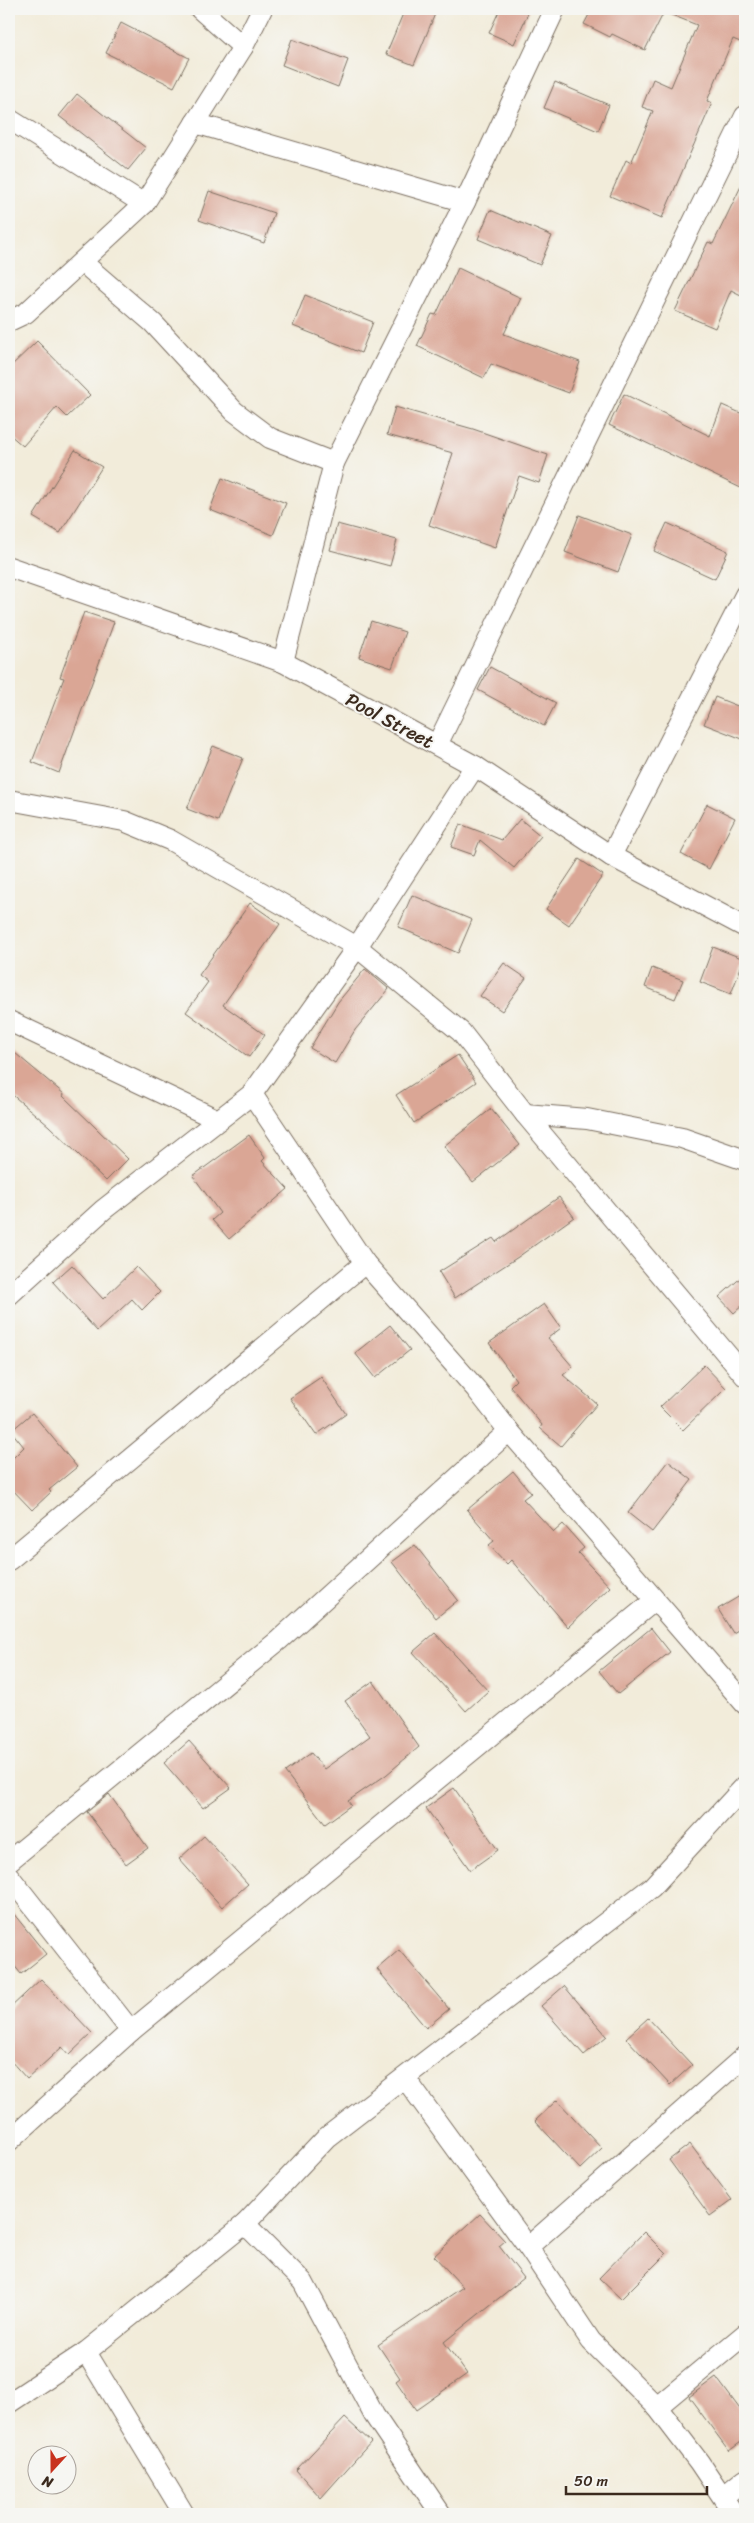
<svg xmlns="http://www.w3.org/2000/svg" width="754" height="2523" font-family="Sriracha,sans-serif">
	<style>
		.building { fill: #daa695 }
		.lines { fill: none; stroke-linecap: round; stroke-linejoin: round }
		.street-casing { stroke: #7b6e60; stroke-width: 22 }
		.street { stroke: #fff; stroke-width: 20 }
		.labels { text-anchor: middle; stroke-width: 4; stroke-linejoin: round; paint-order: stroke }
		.street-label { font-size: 19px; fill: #3b2a1e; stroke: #f6f6f2 }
	</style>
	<rect width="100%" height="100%" fill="#f6f6f2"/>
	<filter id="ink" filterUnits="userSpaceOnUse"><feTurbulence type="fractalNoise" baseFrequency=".02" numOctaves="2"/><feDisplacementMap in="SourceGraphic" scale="10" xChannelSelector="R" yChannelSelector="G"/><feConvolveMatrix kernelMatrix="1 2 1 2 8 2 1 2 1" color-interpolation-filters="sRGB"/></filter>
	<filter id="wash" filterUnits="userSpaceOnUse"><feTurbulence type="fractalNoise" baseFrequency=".0096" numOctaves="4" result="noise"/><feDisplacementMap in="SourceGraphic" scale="20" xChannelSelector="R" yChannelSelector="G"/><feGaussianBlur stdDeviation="1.12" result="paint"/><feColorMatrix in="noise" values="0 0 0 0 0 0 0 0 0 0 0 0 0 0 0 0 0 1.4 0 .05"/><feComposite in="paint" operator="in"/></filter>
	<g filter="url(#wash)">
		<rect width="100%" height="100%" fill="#f2ecda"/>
		<g id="blocks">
			<g class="building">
				<polygon points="405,9 437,9 414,65 386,54"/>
				<polygon points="500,9 530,9 514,44 489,33"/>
				<polygon points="592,9 738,9 745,12 745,44 733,39 707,101 712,103 662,218 610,196 626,160 631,163 653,111 642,107 653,79 671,87 697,25 664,12 645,50 612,34 610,37 584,24"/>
				<polygon points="121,23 189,58 174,87 106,53"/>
				<polygon points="292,39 348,60 338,87 282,65"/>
				<polygon points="555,82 609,105 598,131 544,108"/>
				<polygon points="77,94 146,148 128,170 59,116"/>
				<polygon points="745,178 745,297 731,290 715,328 675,311 708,242 713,244"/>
				<polygon points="209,191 274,213 264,243 199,220"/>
				<polygon points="490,210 552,236 540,265 478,239"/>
				<polygon points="458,268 521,298 504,334 580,362 569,393 491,364 484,378 417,346 432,314 436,315"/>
				<polygon points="305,295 373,322 361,353 293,326"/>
				<polygon points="37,341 90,395 67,417 57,407 23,446 9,434 9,368"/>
				<polygon points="624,394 710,436 722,405 745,415 745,490 609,425"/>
				<polygon points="395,407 473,429 548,455 539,483 519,476 495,548 429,525 453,453 387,435"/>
				<polygon points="75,450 102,467 60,533 33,517"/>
				<polygon points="222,478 286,503 273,535 210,510"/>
				<polygon points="579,515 632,535 618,572 565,552"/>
				<polygon points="667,523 728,551 715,579 654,551"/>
				<polygon points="337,524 397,540 390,566 330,550"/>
				<polygon points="84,612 114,622 59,773 32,762 64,678 60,677"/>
				<polygon points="371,621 405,632 392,668 359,657"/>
				<polygon points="490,667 556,703 544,726 478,690"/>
				<polygon points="715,697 745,709 745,740 704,724"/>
				<polygon points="213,746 243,758 218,821 187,809"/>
				<polygon points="707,804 735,818 709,869 681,854"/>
				<polygon points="520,819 541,836 514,868 480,840 474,855 451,847 460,824 502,840"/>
				<polygon points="579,859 603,875 569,925 546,909"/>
				<polygon points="412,895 472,920 458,953 398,927"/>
				<polygon points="250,903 280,924 223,1005 265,1035 249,1057 186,1012 208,982 199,975"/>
				<polygon points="713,947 744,959 731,994 700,982"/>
				<polygon points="504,963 526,978 502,1011 480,996"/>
				<polygon points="652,968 683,980 675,999 645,987"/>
				<polygon points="365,969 389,989 355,1030 335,1063 310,1048 338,1002"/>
				<polygon points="9,1048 64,1094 63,1096 128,1159 106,1181 49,1126 9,1092"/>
				<polygon points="458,1055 476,1082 414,1123 396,1095"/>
				<polygon points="491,1109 520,1145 473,1182 444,1146"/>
				<polygon points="249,1135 265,1158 262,1161 288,1189 229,1239 212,1220 220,1213 193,1176"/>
				<polygon points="559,1197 574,1217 518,1257 455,1298 439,1272 493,1238 496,1242"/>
				<polygon points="72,1265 103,1299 136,1267 160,1292 142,1310 132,1299 97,1331 53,1282"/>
				<polygon points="745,1274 745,1303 734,1313 719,1297"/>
				<polygon points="544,1304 561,1328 548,1338 573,1367 563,1375 597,1404 561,1446 540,1428 542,1425 510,1386 516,1380 489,1343"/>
				<polygon points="390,1325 410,1350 375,1378 355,1353"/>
				<polygon points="704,1365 726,1388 683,1430 660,1407"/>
				<polygon points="321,1377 346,1414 316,1435 290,1398"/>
				<polygon points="32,1413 77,1467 49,1490 51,1492 32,1510 9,1486 9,1462 24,1447 11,1431"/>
				<polygon points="668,1461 692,1480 652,1532 628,1513"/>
				<polygon points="513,1471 531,1493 523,1499 554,1532 563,1524 584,1548 578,1553 610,1587 568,1627 511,1560 507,1564 489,1545 494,1541 467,1510"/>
				<polygon points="415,1545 458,1600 436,1618 392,1562"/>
				<polygon points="745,1593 745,1626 733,1633 718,1609"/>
				<polygon points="651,1628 670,1652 618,1694 599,1671"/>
				<polygon points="435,1633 488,1691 466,1711 413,1652"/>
				<polygon points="373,1681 419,1747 386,1775 348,1801 351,1805 325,1824 285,1772 311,1753 324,1769 370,1736 345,1701"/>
				<polygon points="189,1741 231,1788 203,1808 164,1763"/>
				<polygon points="454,1788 498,1850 470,1870 426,1808"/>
				<polygon points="109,1794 148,1848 126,1864 87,1812"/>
				<polygon points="204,1836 248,1884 222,1907 179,1859"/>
				<polygon points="9,1908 46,1954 21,1974 9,1959"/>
				<polygon points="399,1950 449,2009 426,2028 377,1969"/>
				<polygon points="41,1979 92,2033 69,2055 62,2047 27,2079 9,2059 9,2009"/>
				<polygon points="564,1986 607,2036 584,2055 541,2006"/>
				<polygon points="648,2018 692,2065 670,2085 626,2038"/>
				<polygon points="557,2100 602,2148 580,2169 535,2121"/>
				<polygon points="690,2144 732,2200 710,2216 669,2160"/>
				<polygon points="480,2214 505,2241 499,2246 524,2278 444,2342 467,2374 416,2410 396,2381 400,2378 378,2345 463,2287 434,2256"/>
				<polygon points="644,2232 666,2254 621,2299 599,2278"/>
				<polygon points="716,2377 745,2416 745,2439 729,2451 689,2397"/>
				<polygon points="345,2418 371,2442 321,2498 296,2470"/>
			</g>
		</g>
	</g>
	<g filter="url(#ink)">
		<use href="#blocks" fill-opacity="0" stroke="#7b6e60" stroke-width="1"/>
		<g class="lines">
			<defs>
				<g id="street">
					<polyline points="200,9 243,47"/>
					<polyline points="9,119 144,204"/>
					<polyline points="195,123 465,202"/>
					<polyline points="82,262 153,323 234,411 270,438 334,463"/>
					<polyline points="9,321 26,313 144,204 243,47 262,9"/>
					<polyline points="9,567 283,662 475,766 611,856 745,927"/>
					<polyline points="283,662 334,463 465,202 555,9"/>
					<polyline points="437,745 745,116"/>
					<polyline points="9,800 124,821 170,840 357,947 461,1032 525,1114 745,1376"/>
					<polyline points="611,856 745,595"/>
					<polyline points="9,1021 218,1120"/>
					<polyline points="252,1094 365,1263 476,1389 509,1431 745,1704"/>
					<polyline points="525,1114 587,1119 682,1138 745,1160"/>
					<polyline points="9,1295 103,1210 252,1094 357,947 475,766"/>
					<polyline points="9,1560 365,1263"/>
					<polyline points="9,1861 279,1640 509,1431"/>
					<polyline points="9,1876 131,2031"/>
					<polyline points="405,2078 528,2247"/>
					<polyline points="9,2141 131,2031 654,1601"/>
					<polyline points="245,2224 303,2282 374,2415 441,2514"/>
					<polyline points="86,2352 184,2514"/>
					<polyline points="9,2403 86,2352 245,2224 327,2137 652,1887 745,1786"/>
					<polyline points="657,2407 745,2334"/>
					<polyline points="723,2497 745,2479"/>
					<polyline points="734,2514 699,2462 657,2407 591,2341 528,2247 745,2056"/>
				</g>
			</defs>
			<use href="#street" class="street-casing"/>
			<use href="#street" class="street"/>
		</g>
	</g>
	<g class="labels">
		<g class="street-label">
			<text transform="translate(390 720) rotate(28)" y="7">Pool Street</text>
		</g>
	</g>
	<rect width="754" height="2523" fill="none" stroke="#f6f6f2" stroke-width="30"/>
	<g transform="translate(52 2470) rotate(201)"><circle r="24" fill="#f6f6f2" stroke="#aba49d"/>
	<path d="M0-4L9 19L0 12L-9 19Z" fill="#c8321e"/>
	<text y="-8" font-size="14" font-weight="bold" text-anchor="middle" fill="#3b2a1e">N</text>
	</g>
	<path d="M566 2486v8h141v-8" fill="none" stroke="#3b2a1e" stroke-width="2.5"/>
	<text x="574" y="2486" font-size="15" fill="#3b2a1e" stroke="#f6f6f2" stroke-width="4" paint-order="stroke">50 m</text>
</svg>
